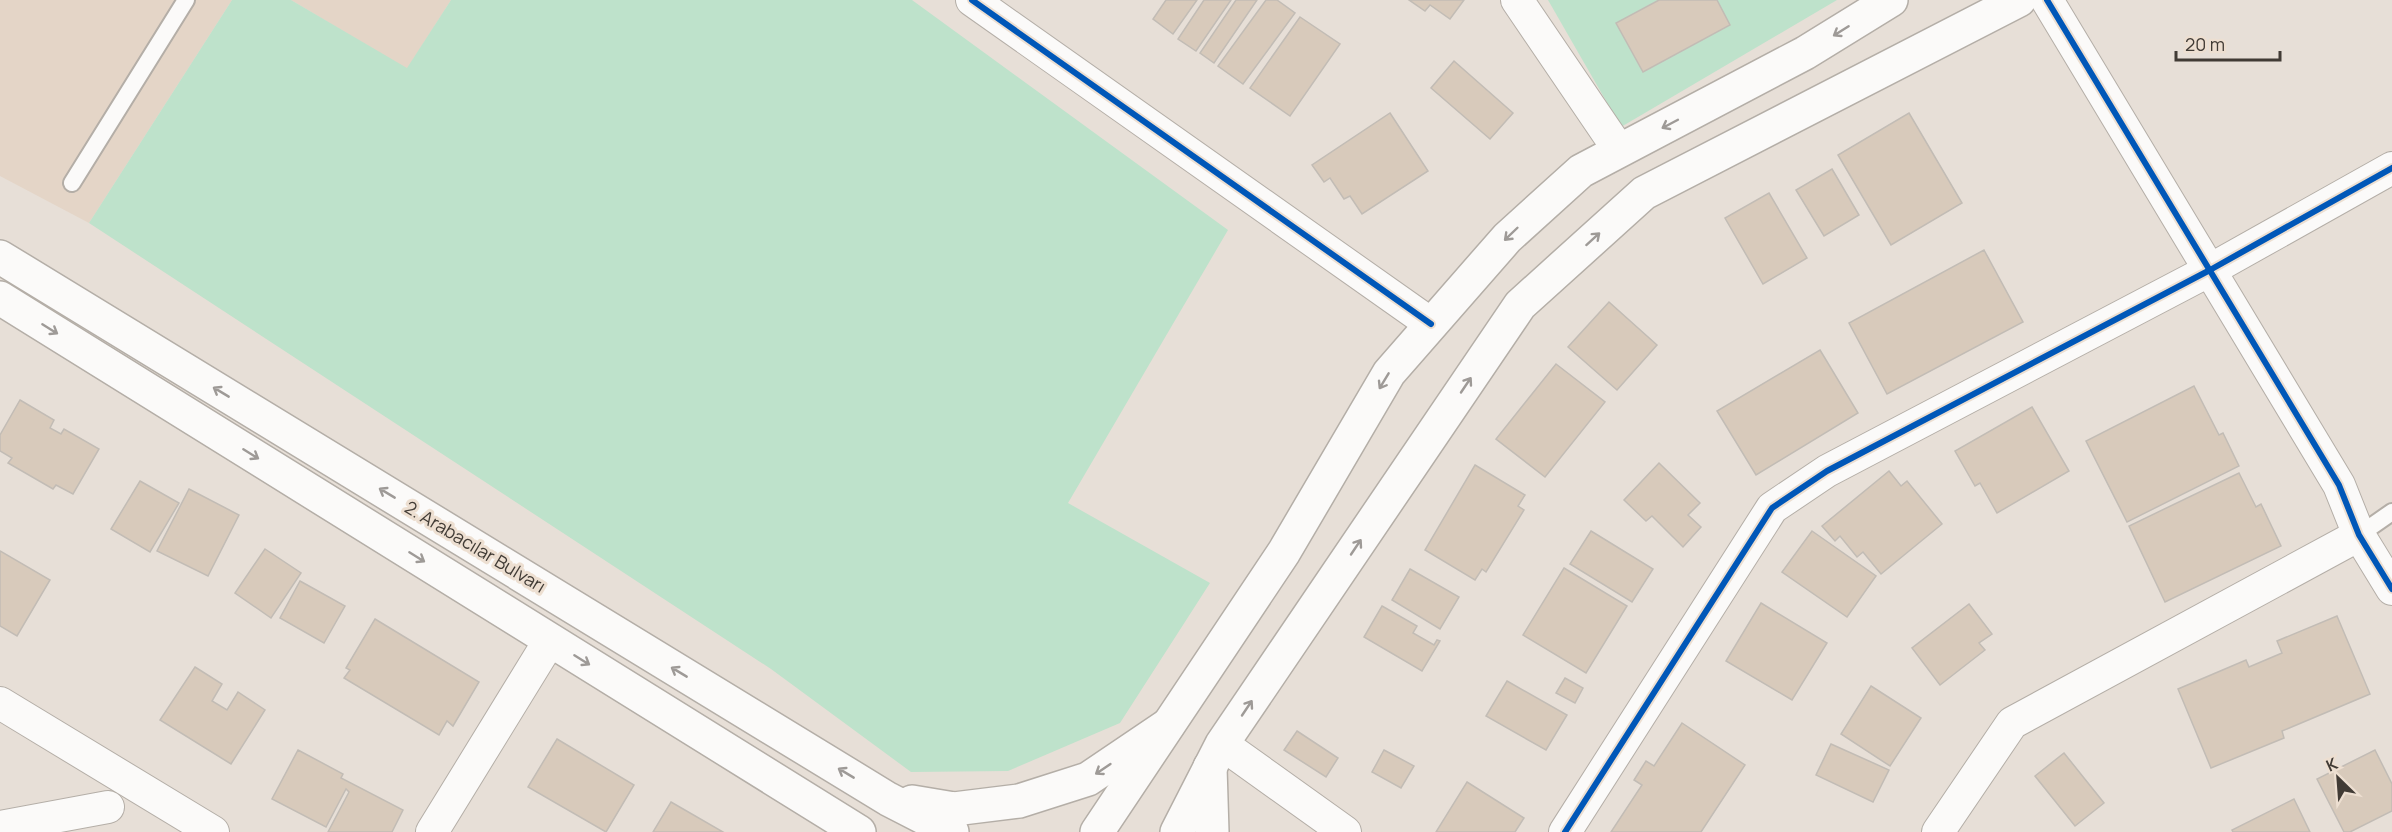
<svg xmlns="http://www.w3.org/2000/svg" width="2392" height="832" font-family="Manrope,sans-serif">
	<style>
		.built { fill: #e4d5c7 }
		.green { fill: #bee2cb }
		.building { fill: #d8cabb; stroke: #c2bcb5; stroke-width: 1.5 }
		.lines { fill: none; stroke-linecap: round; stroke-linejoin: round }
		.lane-casing { stroke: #b4aea7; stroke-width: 20 }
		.street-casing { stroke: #b4aea7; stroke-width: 34 }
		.secondary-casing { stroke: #b4aea7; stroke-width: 36 }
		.primary-casing { stroke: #b4aea7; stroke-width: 36 }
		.lane { stroke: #fbfaf9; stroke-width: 16 }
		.street { stroke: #fbfaf9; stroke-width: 32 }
		.secondary { stroke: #fbfaf9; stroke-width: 33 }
		.primary { stroke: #fbfaf9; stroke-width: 33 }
		.cycleway-casing { stroke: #eddfd1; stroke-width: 10 }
		.cycleway { stroke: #0057b8; stroke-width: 6 }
		.oneway { stroke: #9e9a97 }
		.labels { text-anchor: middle; stroke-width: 6; stroke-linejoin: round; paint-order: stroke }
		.street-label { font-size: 18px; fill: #413b35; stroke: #eddfd1 }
	</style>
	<rect width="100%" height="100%" fill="#e7dfd7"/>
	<g class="built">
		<polygon points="0,0 232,0 89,223 0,176"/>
		<polygon points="291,0 451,0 407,69"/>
	</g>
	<g class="green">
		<polygon points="232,0 291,0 407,68 451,0 912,0 1228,230 1068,503 1210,583 1120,723 1008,771 911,772 771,669 89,223"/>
		<polygon points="1548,0 1837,0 1621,127"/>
	</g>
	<g class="building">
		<polygon points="1166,0 1197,0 1173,34 1153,19"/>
		<polygon points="1204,0 1231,0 1196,51 1178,39"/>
		<polygon points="1236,0 1257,0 1214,63 1200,53"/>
		<polygon points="1266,0 1277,0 1295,13 1243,84 1218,66"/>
		<polygon points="1409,0 1464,0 1450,19 1430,5 1425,11"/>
		<polygon points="1659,0 1717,0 1730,25 1643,72 1616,23"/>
		<polygon points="1300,17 1340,44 1290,116 1250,88"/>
		<polygon points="1454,61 1513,113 1490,139 1431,88"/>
		<polygon points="1390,113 1428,171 1362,214 1350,196 1344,199 1330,178 1324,182 1312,165"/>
		<polygon points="1909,113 1962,203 1891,245 1838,155"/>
		<polygon points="1832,169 1859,215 1824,236 1796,190"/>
		<polygon points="1769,193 1807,258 1763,284 1725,218"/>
		<polygon points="1984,250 2023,322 1887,394 1849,323"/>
		<polygon points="1609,302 1657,345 1617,390 1568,347"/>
		<polygon points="1820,350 1858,413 1756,475 1717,411"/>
		<polygon points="1556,364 1605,402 1545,477 1496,439"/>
		<polygon points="2194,386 2219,435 2223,433 2239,466 2127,522 2086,441"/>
		<polygon points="20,400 54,420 50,428 61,434 64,429 99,449 73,494 56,485 53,489 8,463 12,458 0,451 0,435"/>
		<polygon points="2032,407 2069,471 1997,513 1980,483 1975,486 1955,451"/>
		<polygon points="1659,463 1700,503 1688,515 1701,527 1683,547 1652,516 1646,521 1624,500"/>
		<polygon points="1475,465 1525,495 1518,506 1524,510 1486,572 1482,569 1475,580 1425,550"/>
		<polygon points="1889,471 1901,486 1907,481 1942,524 1881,574 1863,552 1857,557 1840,536 1835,541 1822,526"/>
		<polygon points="2239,473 2256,507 2261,504 2281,546 2165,602 2129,526"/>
		<polygon points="140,481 179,503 150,552 111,529"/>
		<polygon points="189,489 239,515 208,576 157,551"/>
		<polygon points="1591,531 1653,569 1632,602 1570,564"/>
		<polygon points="1812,531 1876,576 1847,617 1782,572"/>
		<polygon points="265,549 301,573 271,618 235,593"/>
		<polygon points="0,551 50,580 17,636 0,626"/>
		<polygon points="1564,568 1627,606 1586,673 1523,635"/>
		<polygon points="1410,569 1459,597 1440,629 1392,600"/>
		<polygon points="300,581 345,606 324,643 280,618"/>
		<polygon points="1761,603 1827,643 1792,700 1726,661"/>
		<polygon points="1969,604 1992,634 1979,643 1985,650 1940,685 1912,648"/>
		<polygon points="1382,606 1417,626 1413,633 1434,645 1437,640 1440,641 1422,671 1364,637"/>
		<polygon points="2337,616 2370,694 2282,731 2284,738 2211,768 2178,689 2246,660 2249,667 2282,653 2277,641"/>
		<polygon points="375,619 479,682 453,726 447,721 439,735 344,678 350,670 346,668"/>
		<polygon points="195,667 222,684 212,701 227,710 238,692 265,710 231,764 160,720"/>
		<polygon points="1565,678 1583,688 1575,703 1556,693"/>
		<polygon points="1507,681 1567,715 1546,750 1486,716"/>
		<polygon points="1871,686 1921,718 1890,766 1841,734"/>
		<polygon points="1682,723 1745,765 1701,832 1611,832 1642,785 1634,780 1646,761 1654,766"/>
		<polygon points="1297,731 1338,758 1326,777 1284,750"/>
		<polygon points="557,739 634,785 606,832 528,787"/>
		<polygon points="1831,744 1889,770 1873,802 1816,775"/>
		<polygon points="298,750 343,774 341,778 403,810 392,832 328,832 349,792 346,789 326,827 272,799"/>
		<polygon points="1384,750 1414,766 1401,788 1372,772"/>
		<polygon points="2375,750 2392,784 2392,811 2350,832 2344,832 2317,779"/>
		<polygon points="2064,753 2104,803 2075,826 2035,776"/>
		<polygon points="1467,782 1524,818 1515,832 1436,832"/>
		<polygon points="2294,799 2310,832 2233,832 2232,830"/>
		<polygon points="671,802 723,832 653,832"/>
	</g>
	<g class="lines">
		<defs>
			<g id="lane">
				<polyline points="72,183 186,0"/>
				<polyline points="2359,535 2392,512"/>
			</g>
			<g id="street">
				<polyline points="972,0 1431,324"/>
				<polyline points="1517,0 1619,150"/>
				<polyline points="2047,0 2339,485 2359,535 2392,589"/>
				<polyline points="0,703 213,832"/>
				<polyline points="1222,744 1345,832"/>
				<polyline points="0,827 108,807"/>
				<polyline points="432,832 550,640"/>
				<polyline points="1565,832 1772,508 1827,471 2210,270 2392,168"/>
				<polyline points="1938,832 2012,723 2359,535"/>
			</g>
			<g id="secondary">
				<polyline points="0,257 888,799 952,832"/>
				<polyline points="0,298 859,832"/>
				<polyline points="1210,767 1212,832"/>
				<polyline points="912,802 954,809 1019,801 1088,779 1168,725"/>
			</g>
			<g id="primary">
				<polyline points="1097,832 1284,552 1389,373 1507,238 1581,171 1805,53 1891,0"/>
				<polyline points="1177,832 1222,744 1520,305 1644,193 2019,0"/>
			</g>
		</defs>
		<use href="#lane" class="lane-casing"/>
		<use href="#street" class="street-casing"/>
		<use href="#secondary" class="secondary-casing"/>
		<use href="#primary" class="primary-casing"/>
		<use href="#lane" class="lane"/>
		<use href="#street" class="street"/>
		<use href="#secondary" class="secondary"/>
		<use href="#primary" class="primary"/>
		<defs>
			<g id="cycleway">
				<polyline points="972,0 1431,324"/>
				<polyline points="2047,0 2339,485 2359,535 2392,589"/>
				<polyline points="1565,832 1772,508 1827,471 2210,270 2392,168"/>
			</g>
		</defs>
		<use href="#cycleway" class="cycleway-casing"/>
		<use href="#cycleway" class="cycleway"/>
	</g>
	<defs><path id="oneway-shaft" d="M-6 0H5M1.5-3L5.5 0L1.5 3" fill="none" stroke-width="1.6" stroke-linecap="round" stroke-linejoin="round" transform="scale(1.5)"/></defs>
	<g class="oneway">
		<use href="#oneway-shaft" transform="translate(1841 31) rotate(148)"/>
		<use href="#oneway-shaft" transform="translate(1670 124) rotate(152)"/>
		<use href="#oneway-shaft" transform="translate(1511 234) rotate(136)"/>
		<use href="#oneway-shaft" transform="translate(1593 239) rotate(-42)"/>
		<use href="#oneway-shaft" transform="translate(50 329) rotate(32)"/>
		<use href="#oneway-shaft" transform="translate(1384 381) rotate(121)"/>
		<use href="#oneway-shaft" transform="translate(1466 385) rotate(-56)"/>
		<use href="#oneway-shaft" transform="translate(221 392) rotate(-149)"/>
		<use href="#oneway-shaft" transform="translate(251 454) rotate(32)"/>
		<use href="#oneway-shaft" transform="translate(387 493) rotate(-149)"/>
		<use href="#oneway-shaft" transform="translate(1356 547) rotate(-56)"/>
		<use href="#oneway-shaft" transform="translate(417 557) rotate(32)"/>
		<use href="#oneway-shaft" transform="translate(582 660) rotate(32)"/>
		<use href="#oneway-shaft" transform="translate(679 672) rotate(-149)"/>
		<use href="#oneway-shaft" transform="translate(1247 708) rotate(-56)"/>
		<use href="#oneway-shaft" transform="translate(1103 769) rotate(146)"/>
		<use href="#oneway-shaft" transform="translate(846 773) rotate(-149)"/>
	</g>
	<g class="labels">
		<g class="street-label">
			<text transform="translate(475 547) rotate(31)" y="6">2. Arabacılar Bulvarı</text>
		</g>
	</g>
	<g transform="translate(2338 778) rotate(335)" stroke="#eddfd1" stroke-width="4.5" paint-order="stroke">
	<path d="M0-4.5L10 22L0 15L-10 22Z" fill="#413b35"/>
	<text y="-9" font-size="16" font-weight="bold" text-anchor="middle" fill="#413b35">K</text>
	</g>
	<path d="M2176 51v9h104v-9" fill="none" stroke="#413b35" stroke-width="3"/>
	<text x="2185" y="51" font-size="18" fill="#413b35" stroke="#eddfd1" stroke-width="4.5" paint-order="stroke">20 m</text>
</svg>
